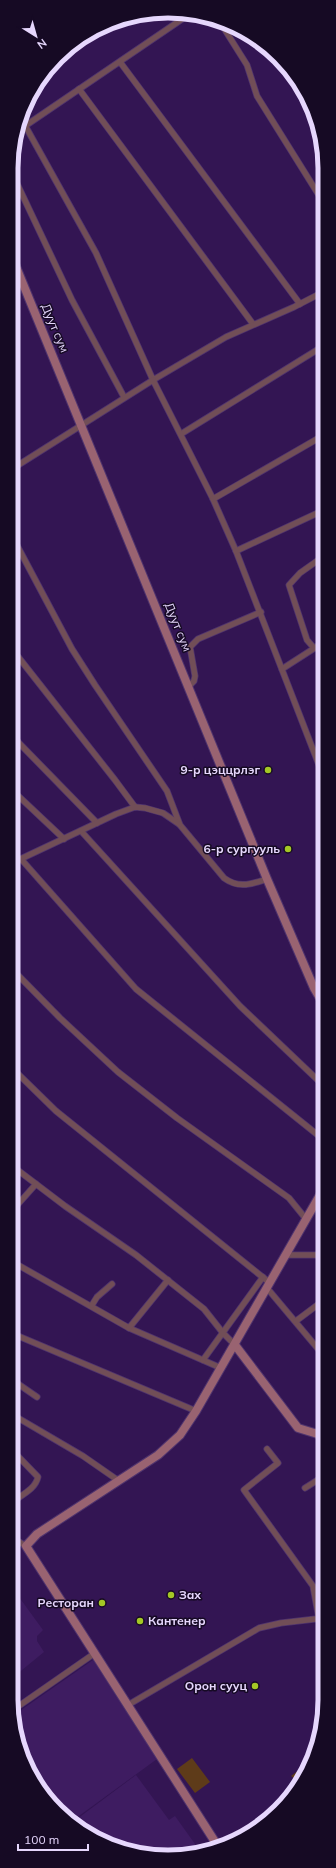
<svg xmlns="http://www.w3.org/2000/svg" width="336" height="1868" font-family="Mulish,sans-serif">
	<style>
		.built { fill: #3e1c61 }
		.green { fill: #5e3b19 }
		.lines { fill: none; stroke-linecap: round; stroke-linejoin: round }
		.street-casing { stroke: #50346e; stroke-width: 7 }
		.secondary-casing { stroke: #50346e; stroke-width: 10 }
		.street { stroke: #714e57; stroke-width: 5.5 }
		.secondary { stroke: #996371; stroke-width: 8 }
		.poi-dot { fill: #a4c825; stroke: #160a24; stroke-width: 1.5 }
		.labels { text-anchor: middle; stroke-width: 3; stroke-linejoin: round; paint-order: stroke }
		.street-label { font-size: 12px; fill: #e6d7fd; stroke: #160a24 }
		.poi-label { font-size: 12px; font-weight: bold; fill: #e6d7fd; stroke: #160a24; text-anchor: end }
		.rim { fill: none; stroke: #e6d7fd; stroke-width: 5 }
	</style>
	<rect width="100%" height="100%" fill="#331553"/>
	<g class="built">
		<polygon points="11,1586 43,1630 37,1636 37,1641 44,1652 11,1679"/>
		<polygon points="93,1660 157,1759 72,1821 57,1811 23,1760 14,1715"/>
		<polygon points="136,1775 169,1820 175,1816 200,1851 158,1857 108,1845 73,1822"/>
	</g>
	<g class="green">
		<polygon points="192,1758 210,1782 195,1793 177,1769"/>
		<polygon points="312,1760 309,1770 299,1782 291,1776"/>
	</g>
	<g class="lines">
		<defs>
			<g id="street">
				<polyline points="220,22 247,65 257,96 325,205"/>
				<polyline points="120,62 300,304"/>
				<polyline points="79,89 253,324"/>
				<polyline points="22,120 96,253 153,380 226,337 294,307 325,291"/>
				<polyline points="25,126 191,13"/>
				<polyline points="12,173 72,300 124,397"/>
				<polyline points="181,434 325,345"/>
				<polyline points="12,469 153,380 213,499 236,551 324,778"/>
				<polyline points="213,499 324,435"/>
				<path d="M12,536l60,113 23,36 72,106 13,34 44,53c15,11 27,6 43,1"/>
				<polyline points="236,551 324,510"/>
				<polyline points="314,648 307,640 289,585 300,573 324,556"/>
				<polyline points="12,649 115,780 135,807"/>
				<polyline points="282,669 324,642"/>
				<polyline points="189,686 194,681 195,676 190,647 198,639 261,612"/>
				<polyline points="12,734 19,743 97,823"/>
				<polyline points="12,790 64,839"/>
				<polyline points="81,831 240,1006 324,1086"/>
				<polyline points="21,859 136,989 324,1140"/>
				<polyline points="12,863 116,814 135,807 145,808 163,813 179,824"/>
				<polyline points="12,969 60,1018 118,1072 177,1118 289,1198 306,1219"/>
				<polyline points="12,1068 56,1111 270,1283"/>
				<polyline points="11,1165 65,1206 136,1255 204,1309 223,1333 235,1345"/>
				<polyline points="11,1212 36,1184"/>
				<polyline points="287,1255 317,1255 324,1250"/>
				<polyline points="11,1261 129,1328 221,1368"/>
				<polyline points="267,1288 324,1356"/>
				<polyline points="92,1305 97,1297 112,1284"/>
				<polyline points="296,1321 324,1300"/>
				<polyline points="129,1328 168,1280"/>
				<polyline points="11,1333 196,1411"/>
				<polyline points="203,1360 263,1277"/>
				<polyline points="11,1379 37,1397"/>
				<polyline points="13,1415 83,1456 119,1481"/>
				<polyline points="267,1449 278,1463 244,1490 313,1586 319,1619"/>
				<polyline points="305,1488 324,1476"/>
				<path d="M11,1503c10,-8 24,-13 27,-26l-27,-28"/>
				<polyline points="11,1537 26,1546"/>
				<polyline points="128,1705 259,1628 281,1623 324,1618"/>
				<polyline points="13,1710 95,1653"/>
			</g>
			<g id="secondary">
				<polyline points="12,257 267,879 314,988 324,1005"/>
				<polyline points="235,1345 298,1428 324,1436"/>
				<polyline points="219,1848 26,1546 37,1534 158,1455 180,1435 196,1411 324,1188"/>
			</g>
		</defs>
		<use href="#street" class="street-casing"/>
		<use href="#secondary" class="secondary-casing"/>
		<use href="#street" class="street"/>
		<use href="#secondary" class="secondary"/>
	</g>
	<g class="poi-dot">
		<circle cx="268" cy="770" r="4"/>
		<circle cx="288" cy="849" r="4"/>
		<circle cx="171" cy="1595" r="4"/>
		<circle cx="102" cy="1603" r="4"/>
		<circle cx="140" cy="1621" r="4"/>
		<circle cx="255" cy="1686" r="4"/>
	</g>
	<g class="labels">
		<g class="street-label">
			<text transform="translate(55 328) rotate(67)" y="4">Дуут сум</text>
			<text transform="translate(178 627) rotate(68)" y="4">Дуут сум</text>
		</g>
		<g class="poi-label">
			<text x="260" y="774">9-р цэццрлэг</text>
			<text x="280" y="853">6-р сургууль</text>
			<text x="179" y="1599" text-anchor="start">Зах</text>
			<text x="94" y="1607">Ресторан</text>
			<text x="148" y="1625" text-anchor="start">Кантенер</text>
			<text x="247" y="1690">Орон сууц</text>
		</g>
	</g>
	<path d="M0 0H336V1868H0ZM168 18H168A150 150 0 0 1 318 168V1700A150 150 0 0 1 168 1850H168A150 150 0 0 1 18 1700V168A150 150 0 0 1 168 18Z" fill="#160a24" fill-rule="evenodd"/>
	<path class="rim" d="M168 18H168A150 150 0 0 1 318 168V1700A150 150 0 0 1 168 1850H168A150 150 0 0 1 18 1700V168A150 150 0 0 1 168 18Z"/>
	<g transform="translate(36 36) rotate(143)" stroke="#160a24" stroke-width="3" paint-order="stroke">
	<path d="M0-3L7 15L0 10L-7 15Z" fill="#e6d7fd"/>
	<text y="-6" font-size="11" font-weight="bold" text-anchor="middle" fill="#e6d7fd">N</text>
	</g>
	<path d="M18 1844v6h70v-6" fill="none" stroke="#e6d7fd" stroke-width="2"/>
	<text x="24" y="1844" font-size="12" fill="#e6d7fd" stroke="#160a24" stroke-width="3" paint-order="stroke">100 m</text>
</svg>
